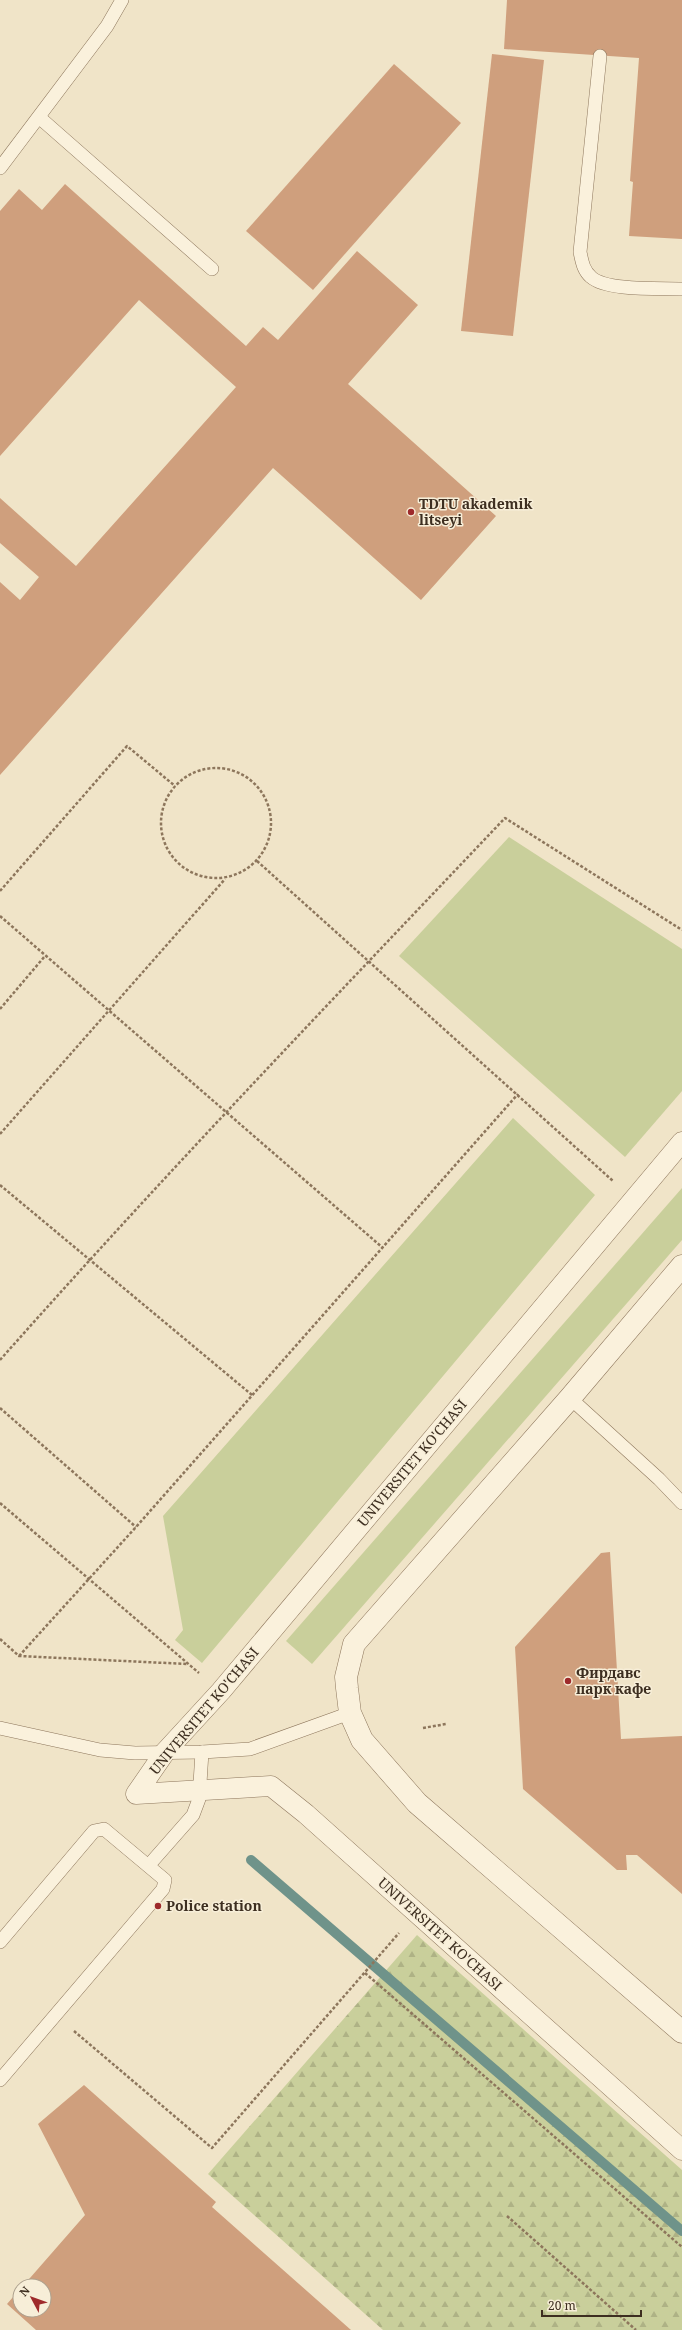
<svg xmlns="http://www.w3.org/2000/svg" width="682" height="2330" font-family="'Noto Serif',serif">
	<style>
		.grass { fill: #c9cf9b }
		.forest { fill: url(#forest-firs) }
		.lines { fill: none; stroke-linecap: round; stroke-linejoin: round }
		.stream { stroke: #6f938a; stroke-width: 10 }
		.building { fill: #cf9f7d }
		.service-casing { stroke: #8d765c; stroke-width: 14 }
		.pedestrian-casing { stroke: #8d765c; stroke-width: 21 }
		.minor-casing { stroke: #8d765c; stroke-width: 23 }
		.path { stroke: #8d765c; stroke-width: 2.5; stroke-dasharray: 3 2; stroke-linecap: butt }
		.service { stroke: #faf1dc; stroke-width: 13 }
		.pedestrian { stroke: #faf1dc; stroke-width: 20 }
		.minor { stroke: #faf1dc; stroke-width: 22 }
		.poi-dot { fill: #9e2a2b; stroke: #f7eed8; stroke-width: 1.5 }
		.labels { text-anchor: middle; stroke-width: 3; stroke-linejoin: round; paint-order: stroke }
		.poi-label { font-size: 14px; font-weight: bold; fill: #3d2e20; stroke: #f7eed8; text-anchor: start }
		.street-label { font-size: 14px; fill: #3d2e20; stroke: #f7eed8 }
	</style>
	<defs>
		<pattern id="forest-firs" width="22" height="20" patternUnits="userSpaceOnUse"><rect width="22" height="20" fill="#c9cf9b"/><path d="M5 1l3.5 6h-7zM16 11l3.5 6h-7z" fill="#aeb285"/></pattern>
	</defs>
	<rect width="100%" height="100%" fill="#f0e4c8"/>
	<g class="grass">
		<polygon points="509,837 682,949 682,1091 625,1157 399,956"/>
		<polygon points="513,1118 595,1195 202,1663 175,1640 183,1630 163,1516"/>
		<polygon points="682,1188 682,1240 312,1664 286,1641"/>
	</g>
	<polygon class="forest" points="417,1935 682,2170 682,2330 383,2330 208,2174"/>
	<g class="lines">
		<polyline class="stream" points="251,1860 682,2231"/>
	</g>
	<g class="building">
		<polygon points="507,0 682,0 682,239 629,236 633,182 630,181 639,58 504,49"/>
		<polygon points="492,54 544,60 513,336 461,331"/>
		<polygon points="394,64 461,123 313,290 246,231"/>
		<polygon points="65,184 246,346 263,327 278,340 357,251 418,305 348,384 496,516 421,600 273,468 0,775 0,582 20,600 39,577 0,543 0,498 76,566 236,387 139,300 0,456 0,211 19,189 42,210"/>
		<polygon points="610,1552 621,1739 682,1736 682,1894 637,1855 626,1855 627,1870 617,1870 523,1789 515,1647 601,1553"/>
		<polygon points="84,2085 216,2202 212,2207 351,2330 36,2330 7,2304 20,2289 20,2310 44,2310 44,2286 23,2286 85,2215 38,2124"/>
	</g>
	<g class="lines">
		<defs>
			<g id="service">
				<path d="M600,56l-20,196c2,9 3,18 11,25 15,14 69,11 91,12"/>
				<polyline points="40,118 212,269"/>
				<polyline points="0,168 107,26 122,0"/>
				<polyline points="570,1398 659,1479 682,1503"/>
				<polyline points="0,1728 100,1750 135,1753 202,1752 250,1749 350,1713"/>
				<polyline points="149,1865 193,1815 199,1799 202,1752"/>
				<polyline points="0,1942 94,1831 104,1829 165,1880 163,1889 0,2080"/>
			</g>
			<polyline id="pedestrian" points="682,1142 221,1691 165,1752 136,1794 271,1786 306,1814 682,2150"/>
			<polyline id="minor" points="682,1266 570,1398 354,1644 346,1677 347,1688 350,1713 362,1740 417,1803 682,2032"/>
		</defs>
		<use href="#service" class="service-casing"/>
		<use href="#pedestrian" class="pedestrian-casing"/>
		<use href="#minor" class="minor-casing"/>
		<g class="path">
			<circle cx="216" cy="823" r="55"/>
			<polyline points="257,861 613,1181"/>
			<polyline points="0,891 127,746 175,786"/>
			<polyline points="0,916 383,1248"/>
			<polyline points="0,1009 45,956"/>
			<polyline points="0,1134 225,879"/>
			<polyline points="0,1185 252,1395"/>
			<path d="M0,1360c164,-185 335,-363 505,-542l177,112"/>
			<polyline points="0,1408 136,1527"/>
			<polyline points="0,1503 199,1673"/>
			<polyline points="0,1639 19,1656 187,1664"/>
			<polyline points="19,1656 136,1527 518,1094"/>
			<polyline points="423,1728 446,1724"/>
			<polyline points="365,1973 682,2247"/>
			<polyline points="74,2031 212,2148 399,1933"/>
			<polyline points="507,2216 636,2330"/>
		</g>
		<use href="#service" class="service"/>
		<use href="#pedestrian" class="pedestrian"/>
		<use href="#minor" class="minor"/>
	</g>
	<g class="poi-dot">
		<circle cx="411" cy="512" r="4"/>
		<circle cx="568" cy="1681" r="4"/>
		<circle cx="158" cy="1906" r="4"/>
	</g>
	<g class="labels">
		<g class="poi-label">
			<text x="419" y="509">TDTU akademik<tspan x="419" dy="16">litseyi</tspan></text>
			<text x="576" y="1678">Фирдавс<tspan x="576" dy="16">парк кафе</tspan></text>
			<text x="166" y="1911">Police station</text>
		</g>
		<g class="street-label">
			<text transform="translate(412 1463) rotate(-50)" y="5">UNIVERSITET KO'CHASI</text>
			<text transform="translate(204 1711) rotate(-50)" y="5">UNIVERSITET KO'CHASI</text>
			<text transform="translate(440 1934) rotate(42)" y="5">UNIVERSITET KO'CHASI</text>
		</g>
	</g>
	<g transform="translate(32 2298) rotate(311)"><circle r="19" fill="#f7eed8" stroke="#ada18e"/>
	<path d="M0-3L7 15L0 10L-7 15Z" fill="#9e2a2b"/>
	<text y="-6" font-size="11" font-weight="bold" text-anchor="middle" fill="#3d2e20">N</text>
	</g>
	<path d="M542 2310v6h99v-6" fill="none" stroke="#3d2e20" stroke-width="2"/>
	<text x="548" y="2310" font-size="12" fill="#3d2e20" stroke="#f7eed8" stroke-width="3" paint-order="stroke">20 m</text>
</svg>
